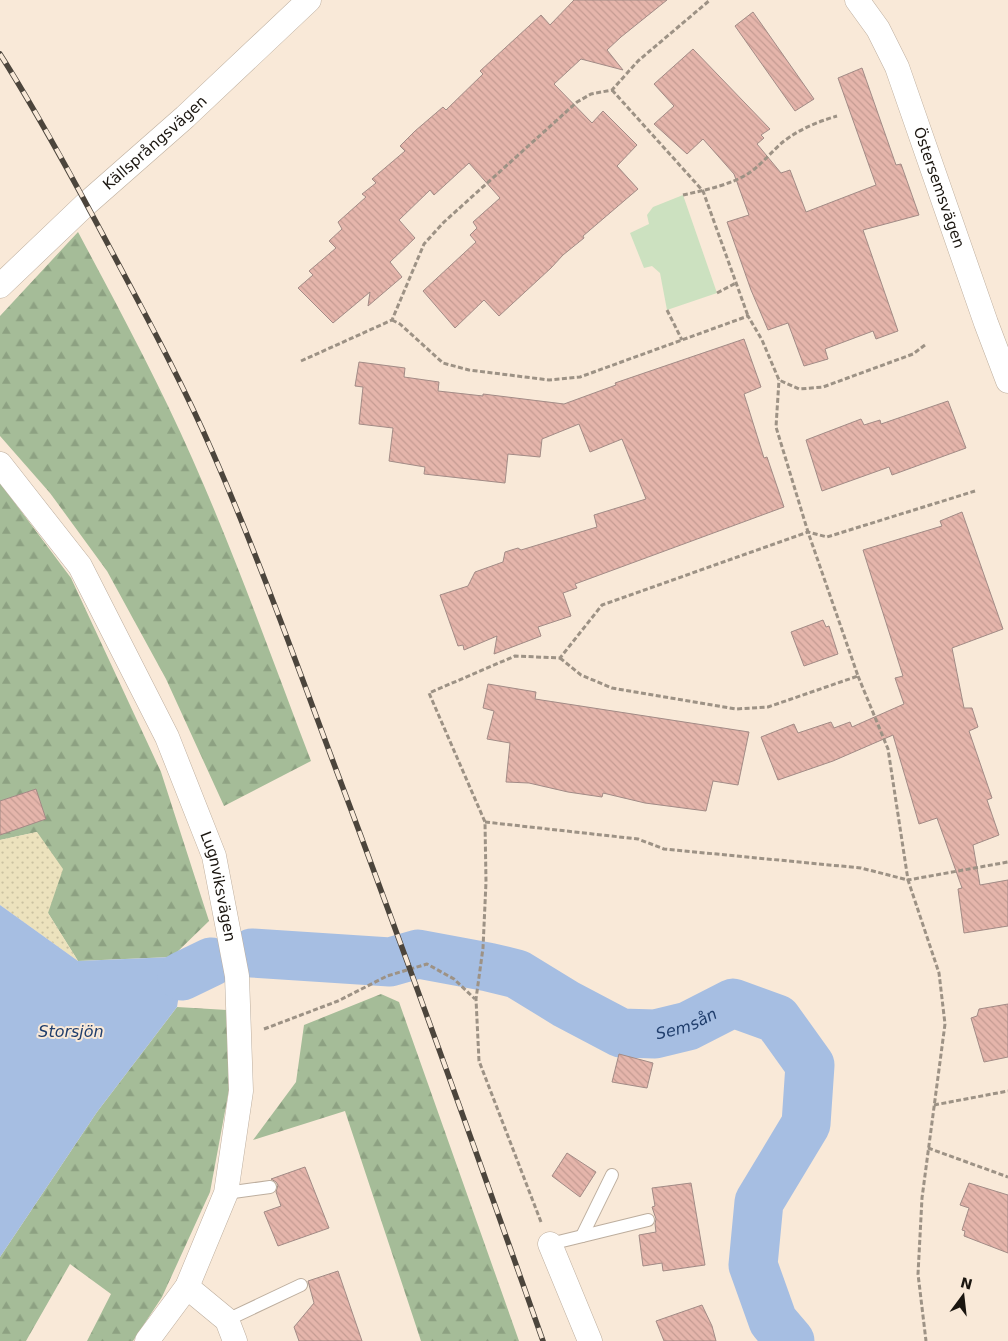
<svg xmlns="http://www.w3.org/2000/svg" width="1008" height="1341" font-family="'DejaVu Sans',sans-serif">
	<style>
		.forest { fill: url(#forest-firs) }
		.sand { fill: url(#sand-dots) }
		.park { fill: #cce1c0 }
		.water { fill: #a6bee2 }
		.lines { fill: none; stroke-linecap: round; stroke-linejoin: round }
		.river { stroke: #a6bee2; stroke-width: 49 }
		.building { fill: url(#building-back-hatch); stroke: #a28b86 }
		.lane-casing { stroke: #bdae9e; stroke-width: 14 }
		.street-casing { stroke: #bdae9e; stroke-width: 25 }
		.path { stroke: #9d9285; stroke-width: 3; stroke-dasharray: 5 2.5; stroke-linecap: butt }
		.lane { stroke: #fff; stroke-width: 12 }
		.street { stroke: #fff; stroke-width: 24 }
		.rail-casing { stroke: #4c453c; stroke-width: 5.5 }
		.rail { stroke: #f9e9d8; stroke-width: 4; stroke-dasharray: 11; stroke-linecap: butt }
		.labels { text-anchor: middle; stroke-width: 4; stroke-linejoin: round; paint-order: stroke }
		.street-label { font-size: 15px; fill: #1a150f; stroke: #f9e9d8 }
		.water-label { font-size: 16px; font-style: italic; fill: #203e6c; stroke: #f9e9d8 }
	</style>
	<defs>
		<pattern id="forest-firs" width="22" height="20" patternUnits="userSpaceOnUse" patternTransform="scale(1.25)"><rect width="22" height="20" fill="#a5bc98"/><path d="M5 1l3.5 6h-7zM16 11l3.5 6h-7z" fill="#8da182"/></pattern>
		<pattern id="sand-dots" width="8" height="8" patternUnits="userSpaceOnUse" patternTransform="scale(1.25)"><rect width="8" height="8" fill="#ece2bd"/><path d="M2 2h.1M6 6h.1" fill="none" stroke="#cac1a1" stroke-width="1.8" stroke-linecap="round"/></pattern>
		<pattern id="building-back-hatch" width="6" height="6" patternUnits="userSpaceOnUse" patternTransform="scale(1.25)"><rect width="6" height="6" fill="#e5b5ab"/><path d="M-1 5l2 2M0 0l6 6M5-1l2 2" fill="none" stroke="#c49b92"/></pattern>
	</defs>
	<rect width="100%" height="100%" fill="#f9e9d8"/>
	<g class="forest">
		<path d="M78,232c40,75 80,149 114,226 44,99 80,201 119,303l-87,45 -58,-127 -59,-108 -57,-78 -50,-57v-120z"/>
		<polygon points="0,483 71,578 161,772 209,921 172,957 78,961 48,913 37,832 0,840"/>
		<polygon points="381,994 399,1002 519,1341 421,1341 345,1111 253,1140 296,1082 304,1025"/>
		<polygon points="177,1007 227,1010 231,1079 210,1192 162,1297 133,1341 87,1341 111,1294 70,1264 26,1341 0,1341 0,1257 97,1112"/>
	</g>
	<polygon class="sand" points="37,832 63,869 48,913 78,961 0,905 0,840"/>
	<polygon class="park" points="683,195 717,293 667,310 660,273 652,266 644,268 630,233 649,224 647,215 653,207"/>
	<polygon class="water" points="0,905 78,961 172,957 182,976 177,1007 97,1112 0,1257"/>
	<g class="lines">
		<g class="river">
			<path id="s1" d="M252,953l138,9 28,-8 70,13 29,7 49,30 55,29 34,1 33,-8 45,-23 44,16 33,46 -4,59 -47,78 -6,63 20,56 17,20"/>
			<polyline points="182,976 211,962"/>
		</g>
	</g>
	<g class="building">
		<polygon points="574,0 667,0 621,37 607,50 623,70 581,59 554,84 592,123 603,111 637,145 617,166 638,189 583,236 584,238 563,255 551,268 499,316 484,300 455,328 423,291 476,242 470,235 477,228 473,222 500,198 469,163 434,195 430,190 399,220 415,238 390,262 402,277 368,306 370,292 333,323 298,288 313,275 309,271 336,248 329,241 342,229 338,222 366,197 362,194 376,183 372,179 405,151 400,146 415,131 443,107 446,110 483,74 480,71 541,15 550,25"/>
		<polygon points="753,12 814,99 795,111 735,26"/>
		<polygon points="693,49 770,129 761,135 764,138 757,144 781,173 790,170 806,212 876,185 838,78 862,68 896,165 901,164 919,215 863,230 898,331 876,339 873,331 825,349 828,359 804,366 788,323 768,330 751,290 727,222 749,215 734,174 703,139 687,154 654,124 674,106 654,84"/>
		<polygon points="744,339 761,387 744,394 764,458 767,457 784,507 575,584 577,588 563,593 571,616 538,627 541,636 494,654 497,636 464,650 463,645 458,646 440,595 468,586 475,572 503,562 505,552 518,548 521,550 597,527 594,515 646,499 622,439 590,452 579,424 542,439 540,457 508,454 505,483 424,474 425,467 389,461 393,428 359,424 363,387 355,386 359,362 405,368 404,377 439,382 438,391 483,396 483,394 564,404 616,385 615,383"/>
		<polygon points="948,401 966,448 892,475 889,467 822,491 806,440 861,419 864,425 880,420 881,424"/>
		<polygon points="962,512 1003,629 952,648 964,708 972,708 978,727 969,731 992,798 987,800 999,835 973,845 980,885 1008,880 1008,926 964,933 958,889 962,888 945,840 937,818 919,824 893,735 833,761 778,780 761,737 794,724 798,733 831,722 834,728 850,722 852,727 904,704 895,678 903,676 863,550 942,526 940,521"/>
		<polygon points="823,620 826,627 829,626 838,654 804,666 791,632"/>
		<polygon points="488,684 536,692 535,699 749,732 738,785 713,781 706,811 645,803 603,793 602,797 568,792 529,783 506,782 510,743 487,739 494,711 483,708"/>
		<polygon points="36,789 46,819 0,835 0,801"/>
		<polygon points="1008,1004 1008,1057 984,1062 971,1018 977,1016 979,1009"/>
		<polygon points="619,1054 653,1063 647,1088 612,1082"/>
		<polygon points="567,1153 596,1172 580,1197 552,1176"/>
		<polygon points="305,1167 329,1228 278,1246 264,1212 281,1206 276,1192 278,1185 276,1182 271,1179"/>
		<polygon points="691,1183 705,1265 663,1271 662,1263 643,1266 639,1235 656,1232 655,1224 656,1219 652,1207 655,1206 652,1188"/>
		<polygon points="969,1183 1008,1195 1008,1253 964,1236 965,1231 962,1230 969,1208 960,1205"/>
		<polygon points="338,1271 362,1341 299,1341 294,1327 314,1303 308,1281"/>
		<polygon points="702,1305 712,1326 716,1341 664,1341 656,1321"/>
	</g>
	<g class="lines">
		<defs>
			<g id="lane">
				<polyline points="226,1193 270,1187"/>
				<polyline points="582,1236 612,1175"/>
				<polyline points="550,1244 648,1220"/>
				<polyline points="227,1320 301,1285"/>
			</g>
			<g id="street">
				<path id="s2" d="M857,0l21,29 19,38 89,256 22,58"/>
				<path id="s3" d="M0,286l86,-82 99,-87 124,-117"/>
				<path id="s4" d="M0,464l80,102 87,171 47,119 23,120 4,115 -15,102 -39,94 -40,54"/>
				<polyline points="550,1244 590,1341"/>
				<polyline points="187,1287 227,1320 235,1341"/>
			</g>
		</defs>
		<use href="#lane" class="lane-casing"/>
		<use href="#street" class="street-casing"/>
		<g class="path">
			<polyline points="612,90 703,191 748,316"/>
			<path d="M683,195c22,-5 48,-10 66,-22 13,-9 23,-22 35,-32 16,-12 33,-19 53,-25"/>
			<polyline points="717,293 736,283"/>
			<polyline points="667,310 682,340"/>
			<polyline points="392,320 400,324 443,363 469,370 549,380 580,377 748,316 762,340 779,380 799,389 823,387 913,354 925,345"/>
			<polyline points="301,361 392,320 424,244 444,222 577,102 591,94 612,90 638,61 710,0"/>
			<polyline points="560,658 581,675 612,688 736,709 768,707 858,676 808,532 776,427 779,380"/>
			<polyline points="858,676 888,749 908,880 1008,862"/>
			<polyline points="485,822 638,839 664,849 861,868 908,880 939,973 945,1024 922,1198 918,1274 926,1341"/>
			<polyline points="264,1029 338,1001 387,976 427,964 454,979 475,999"/>
			<polyline points="934,1105 1008,1091"/>
			<polyline points="928,1148 1008,1177"/>
			<polyline points="541,1222 479,1061 476,999 483,948 486,882 485,822 429,693 515,656 560,658 602,605 808,532 827,537 975,491"/>
		</g>
		<use href="#lane" class="lane"/>
		<use href="#street" class="street"/>
		<defs>
			<path id="rail" d="M0,54c40,63 76,130 111,196 35,66 71,132 101,201 46,105 85,214 125,321 71,189 139,379 206,569"/>
		</defs>
		<use href="#rail" class="rail-casing"/>
		<use href="#rail" class="rail"/>
	</g>
	<g class="labels">
		<g class="street-label">
			<text dy="5" stroke="none"><textPath href="#s3" startOffset="211">Källsprångsvägen</textPath></text>
			<text dy="5" stroke="none"><textPath href="#s2" startOffset="206">Östersemsvägen</textPath></text>
			<text dy="5" stroke="none"><textPath href="#s4" startOffset="480">Lugnviksvägen</textPath></text>
		</g>
		<g class="water-label">
			<text dy="6" stroke="none"><textPath href="#s1" startOffset="455">Semsån</textPath></text>
			<text x="71" y="1037">Storsjön</text>
		</g>
	</g>
	<g transform="translate(963 1296) rotate(15)" stroke="#f9e9d8" stroke-width="4" paint-order="stroke">
	<path d="M0-4L9 19L0 12L-9 19Z" fill="#1a150f"/>
	<text y="-8" font-size="14" font-weight="bold" text-anchor="middle" fill="#1a150f">N</text>
	</g>
</svg>
